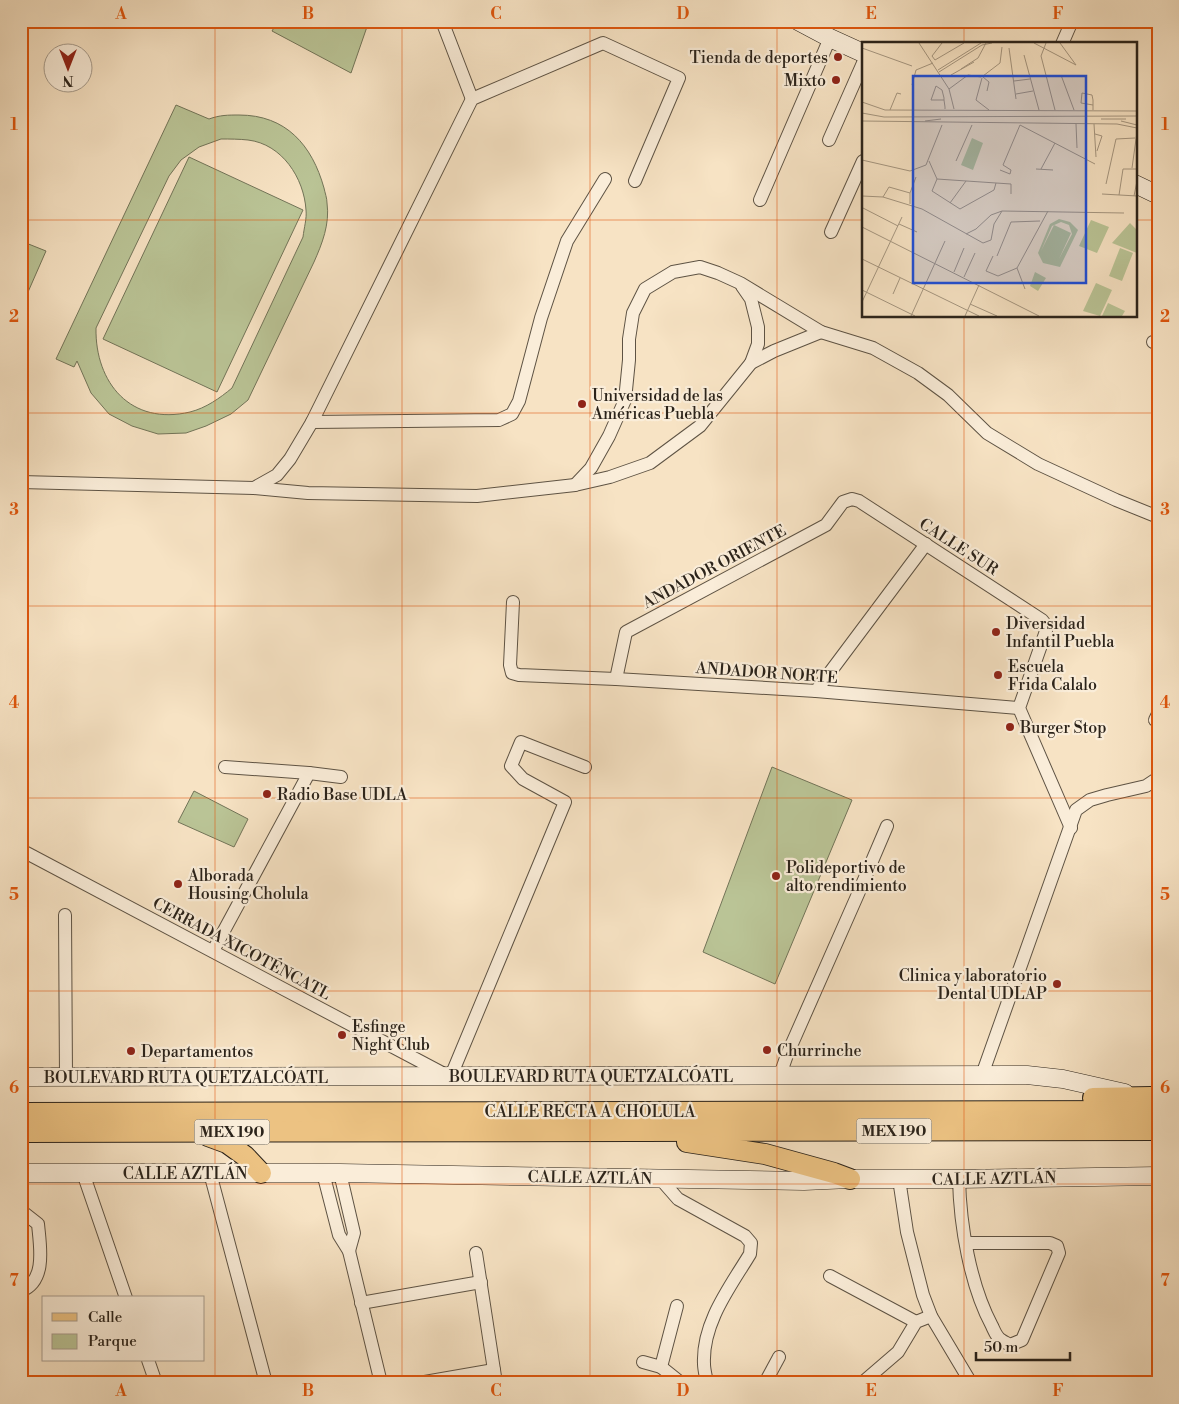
<svg xmlns="http://www.w3.org/2000/svg" width="1179" height="1404" font-family="'Libre Bodoni',serif">
	<style>
		.green { fill: #bac496; stroke: #727458; fill-rule: evenodd }
		.lines { fill: none; stroke-linecap: round; stroke-linejoin: round }
		.street-casing { stroke: #5e5344; stroke-width: 14 }
		.secondary-casing { stroke: #2b231a; stroke-width: 19 }
		.primary-casing { stroke: #2b231a; stroke-width: 22 }
		.street { stroke: #faedd9; stroke-width: 12 }
		.secondary { stroke: #faedd9; stroke-width: 18 }
		.primary { stroke: #ecc282; stroke-width: 20 }
		.grid { fill: none; stroke: #df560d; stroke-width: 1; stroke-opacity: 0.55 }
		.poi-dot { fill: #8f2418; stroke: #faedd9; stroke-width: 2 }
		.labels { text-anchor: middle; stroke-width: 4.5; stroke-linejoin: round; paint-order: stroke }
		.shield { fill: #faedd9; stroke: #696053; stroke-width: 1 }
		.shield-label { font-size: 15px; font-weight: bold; fill: #2b231a }
		.poi-label { font-size: 16px; fill: #2b231a; stroke: #faedd9; text-anchor: start }
		.street-label { font-size: 16px; fill: #2b231a; stroke: #faedd9 }
		.inset-road { fill: none; stroke: #a59680; stroke-width: 1 }
		.view { fill: #1d4ed8; fill-opacity: 0.15; stroke: #1d4ed8; stroke-width: 2.5 }
		.inset-edge { fill: none; stroke: #2b231a; stroke-width: 2.5 }
		.neatline { fill: none; stroke: #df560d; stroke-width: 2 }
		.grid-label { font-size: 16px; text-anchor: middle; font-weight: bold; fill: #df560d }
	</style>
	<rect width="100%" height="100%" fill="#f7e3c4"/>
	<filter id="stains"><feTurbulence type="fractalNoise" baseFrequency=".004" numOctaves="4"/><feColorMatrix values="0 0 0 0 .2 0 0 0 0 .09 0 0 0 0 .02 0 0 0 .5 -.17"/></filter>
	<radialGradient id="worn" r=".72"><stop offset=".6" stop-color="#630" stop-opacity="0"/><stop offset="1" stop-color="#630" stop-opacity=".3"/></radialGradient>
	<g class="green">
		<polygon points="278,21 369,21 351,73 272,31"/>
		<path d="M176,105l33,14c11,-4 19,-4 30,-4 47,0 73,30 85,73 1,5 3,10 3,15 3,21 -5,41 -13,59l-66,138 -17,14 -25,12 -20,7 -28,1 -26,-8 -23,-12 -18,-21 -14,-32 -3,6 -18,-8zM221,139c9,0 18,0 27,1 34,4 56,38 58,70 1,8 -2,18 -3,27l-71,151c-12,10 -26,20 -42,24 -59,14 -95,-29 -94,-84l73,-152 12,-16 18,-13z"/>
		<polygon points="189,157 303,210 217,392 103,339"/>
		<polygon points="21,241 46,251 21,308"/>
		<polygon points="772,767 852,800 775,984 703,952"/>
		<polygon points="194,791 248,819 234,847 178,822"/>
	</g>
	<g class="lines">
		<defs>
			<g id="street">
				<polyline points="442,21 472,99"/>
				<polyline points="1062,44 1072,21"/>
				<polyline points="829,140 863,63"/>
				<polyline points="760,200 830,38"/>
				<polyline points="831,232 863,161"/>
				<polyline points="742,286 751,299 758,327 758,344 751,363"/>
				<polyline points="1153,342 1158,344"/>
				<polyline points="312,422 499,420 512,414 519,401 541,318 567,241 605,179"/>
				<polyline points="21,482 254,488 308,493 477,496 575,485 610,477 650,463 700,426 751,363 774,351 821,332"/>
				<polyline points="575,485 591,468 609,436 625,400 629,360 629,339 633,313 645,289 673,272 700,267 718,273 740,283 821,332 873,348 918,373 948,395 987,433 1038,464 1116,500 1158,517"/>
				<polyline points="254,488 277,475 290,459 312,422 472,99 603,43 679,78 635,181"/>
				<polyline points="513,602 510,665 512,673 519,675 616,679 816,691 1019,708"/>
				<polyline points="616,679 626,632 826,525 843,502 852,499 859,501 1042,620 1046,625 1046,631 1019,708 1071,828"/>
				<polyline points="816,691 926,544"/>
				<polyline points="1155,720 1158,714"/>
				<polyline points="225,767 309,773 341,777"/>
				<polyline points="21,850 446,1075"/>
				<polyline points="65,915 66,1077"/>
				<polyline points="213,951 309,773"/>
				<polyline points="780,1075 787,1055 858,894 887,826"/>
				<polyline points="982,1075 1076,810 1090,800 1107,795 1146,786 1158,778"/>
				<polyline points="451,1076 565,802 523,779 511,766 521,742 585,767"/>
				<polyline points="83,1173 126,1298"/>
				<polyline points="210,1173 266,1383"/>
				<polyline points="323,1173 339,1235 349,1251 381,1383"/>
				<polyline points="340,1173 354,1233 349,1251"/>
				<path d="M662,1178l2,5 14,16 67,37 6,7 -1,11c-20,33 -48,69 -46,110 0,6 2,12 3,19"/>
				<polyline points="899,1179 907,1232 923,1295 931,1316 971,1383"/>
				<path d="M959,1179c1,46 11,106 33,147 2,4 4,10 8,13 2,2 7,4 10,6l12,-5 37,-87 -2,-7 -7,-3h-84"/>
				<path d="M21,1213h3l14,11c2,22 9,57 -17,67"/>
				<polyline points="476,1253 496,1383"/>
				<polyline points="830,1276 916,1322"/>
				<polyline points="361,1303 481,1282"/>
				<polyline points="677,1306 661,1367 681,1383"/>
				<polyline points="148,1360 156,1383"/>
				<polyline points="643,1362 661,1367"/>
				<polyline points="419,1383 494,1370"/>
				<polyline points="765,1383 779,1357"/>
				<polyline points="862,1383 898,1352 916,1322 931,1316"/>
			</g>
			<g id="secondary">
				<polyline points="798,21 830,38 863,53"/>
				<polyline points="1135,184 1158,195"/>
				<polyline points="21,1077 1027,1075 1063,1079 1125,1093"/>
				<polyline points="21,1173 340,1173 804,1181 850,1179 959,1179 1158,1176"/>
			</g>
			<g id="primary">
				<polyline points="1093,1098 1151,1097"/>
				<polyline points="21,1113 1158,1111"/>
				<polyline points="21,1132 1158,1130"/>
				<polyline points="208,1136 227,1143 245,1156 261,1173"/>
				<polyline points="687,1142 765,1154 834,1173 850,1179"/>
			</g>
		</defs>
		<use href="#street" class="street-casing"/>
		<use href="#secondary" class="secondary-casing"/>
		<use href="#primary" class="primary-casing"/>
		<use href="#street" class="street"/>
		<use href="#secondary" class="secondary"/>
		<use href="#primary" class="primary"/>
	</g>
	<path class="grid" d="M215,21v1362M402,21v1362M590,21v1362M777,21v1362M964,21v23M21,220h842M1135,220h23M964,316v1067M21,413h1137M21,606h1137M21,798h1137M21,991h1137M21,1184h1137"/>
	<g class="poi-dot">
		<circle cx="838" cy="57" r="5"/>
		<circle cx="836" cy="80" r="5"/>
		<circle cx="582" cy="404" r="5"/>
		<circle cx="996" cy="632" r="5"/>
		<circle cx="998" cy="675" r="5"/>
		<circle cx="1010" cy="727" r="5"/>
		<circle cx="267" cy="794" r="5"/>
		<circle cx="776" cy="876" r="5"/>
		<circle cx="178" cy="884" r="5"/>
		<circle cx="1057" cy="984" r="5"/>
		<circle cx="342" cy="1035" r="5"/>
		<circle cx="767" cy="1050" r="5"/>
		<circle cx="131" cy="1051" r="5"/>
	</g>
	<g class="labels">
		<g class="shield">
			<rect x="856.5" y="1118.5" width="75" height="25" rx="4"/>
			<rect x="194.5" y="1119.5" width="75" height="25" rx="4"/>
		</g>
		<g class="shield-label">
			<text x="894" y="1136">MEX 190</text>
			<text x="232" y="1137">MEX 190</text>
		</g>
		<g class="poi-label">
			<text x="828" y="63" text-anchor="end">Tienda de deportes</text>
			<text x="826" y="86" text-anchor="end">Mixto</text>
			<text x="592" y="401">Universidad de las<tspan x="592" dy="18">Américas Puebla</tspan></text>
			<text x="1006" y="629">Diversidad<tspan x="1006" dy="18">Infantil Puebla</tspan></text>
			<text x="1008" y="672">Escuela<tspan x="1008" dy="18">Frida Calalo</tspan></text>
			<text x="1020" y="733">Burger Stop</text>
			<text x="277" y="800">Radio Base UDLA</text>
			<text x="786" y="873">Polideportivo de<tspan x="786" dy="18">alto rendimiento</tspan></text>
			<text x="188" y="881">Alborada<tspan x="188" dy="18">Housing Cholula</tspan></text>
			<text x="1047" y="981" text-anchor="end">Clinica y laboratorio<tspan x="1047" dy="18">Dental UDLAP</tspan></text>
			<text x="352" y="1032">Esfinge<tspan x="352" dy="18">Night Club</tspan></text>
			<text x="777" y="1056">Churrinche</text>
			<text x="141" y="1057">Departamentos</text>
		</g>
		<g class="street-label">
			<text transform="translate(959 546) rotate(33)" y="6">CALLE SUR</text>
			<text transform="translate(714 566) rotate(-28)" y="6">ANDADOR ORIENTE</text>
			<text transform="translate(767 672) rotate(4)" y="6">ANDADOR NORTE</text>
			<text transform="translate(242 948) rotate(28)" y="6">CERRADA XICOTÉNCATL</text>
			<text x="591" y="1082">BOULEVARD RUTA QUETZALCÓATL</text>
			<text x="186" y="1083">BOULEVARD RUTA QUETZALCÓATL</text>
			<text x="590" y="1117">CALLE RECTA A CHOLULA</text>
			<text x="185" y="1179">CALLE AZTLÁN</text>
			<text transform="translate(590 1177) rotate(1)" y="6">CALLE AZTLÁN</text>
			<text transform="translate(994 1178) rotate(-1)" y="6">CALLE AZTLÁN</text>
		</g>
	</g>
	<g transform="translate(862 42)">
		<rect width="275" height="275" fill="#f7e3c4"/>
		<path d="M110,96l11,5 -10,27 -12,-5zM197,177l11,3 8,8 -18,37 -17,-4 -5,-10 12,-29zM199,180l8,3 3,9 -13,25 12,-26 -17,-8 -13,26 11,-25zM229,178l18,7 -12,26 -18,-7zM268,181l7,7v23l-25,-10zM258,206l13,5 -11,28 -13,-5zM173,230l11,6 -8,13 -8,-5zM234,241l16,7 -12,26 -17,-5zM246,261l17,8 -3,5h-20z" fill="#bac496" fill-rule="evenodd"/>
		<path class="inset-road" d="M57,1l30,46 5,20M80,1l-10,13 3,4 29,-17M172,1l42,22 -16,-22M184,1l-5,13 14,54M0,6l50,18M147,6l7,51M162,13l15,55M99,27l17,-11 8,-15M76,28l43,-27M77,30l43,-27 10,-2M89,33l23,-13M199,33l13,35M121,34l17,-13 2,-16M121,35l6,5 -2,9M120,36l-6,22 13,10M152,39l16,-2M50,43l4,-15 17,-7M87,47l19,-14 13,2M154,52l17,-3M82,58h-13l5,-14 6,4 2,8v2l1,7v2M0,60l23,8 252,1M28,68l7,-17 4,1M231,68v-10l-1,-5 -10,-2 -1,10 12,2M0,71l22,4 253,-1M239,77h25M0,79l255,3 20,4M63,79l16,-2M259,79l16,4M214,82l1,24M232,82l2,33M158,83l75,39M233,92l7,2 -5,15M0,118l48,11 16,-6 16,-40M67,119l8,18 -5,12 28,18 34,-19 2,-7M94,119l16,-36M270,126l5,-36M174,127l17,1M179,127l14,-26M138,128l10,4 1,-4 -8,-5 17,-40M75,137l74,5v10M244,142l10,-45 19,-1M240,152l35,2M257,153l4,-26h14M0,154l21,1 39,12 61,34 8,-3 3,-16 8,-13M272,154l3,-15M21,155l6,-10 21,6M88,161l16,-22M48,162v-11l6,-16M1,166l35,18M37,182l18,8M0,185l177,89M104,192l10,-5 15,-14 11,-4 122,2M131,214l-7,15 12,5 19,-8 31,-57M135,214l14,-34 29,-1M0,217l117,57M155,226l8,21M92,230l10,-24M102,235l11,-24M0,248l53,26M31,252l7,-16M0,260l40,-85M108,262l27,12M49,274l34,-75M103,274l14,-31"/>
		<path class="view" d="M51,34h173v207h-173z"/>
		<rect width="275" height="275" class="inset-edge"/>
	</g>
	<rect width="1179" height="1404" fill="none" stroke="#f7e3c4" stroke-width="55"/>
	<rect x="42" y="1296" width="162" height="65" fill="#faedd9" stroke="#a79c8d"/>
	<rect x="52" y="1313" width="25" height="8" fill="#ecc282" stroke="#a79c8d"/>
	<text x="88" y="1322" font-size="15" fill="#2b231a">Calle</text>
	<rect x="52" y="1334" width="25" height="15" fill="#bac496" stroke="#a79c8d"/>
	<text x="88" y="1346" font-size="15" fill="#2b231a">Parque</text>
	<g transform="translate(68 68) rotate(180)"><circle r="24" fill="#faedd9" stroke="#a79c8d"/>
	<path d="M0-4L9 19L0 12L-9 19Z" fill="#8f2418"/>
	<text y="-8" font-size="14" font-weight="bold" text-anchor="middle" fill="#2b231a">N</text>
	</g>
	<path d="M976 1352v8h94v-8" fill="none" stroke="#2b231a" stroke-width="2.5"/>
	<text x="984" y="1352" font-size="15" fill="#2b231a" stroke="#faedd9" stroke-width="4" paint-order="stroke">50 m</text>
	<rect x="28" y="28" width="1124" height="1348" class="neatline"/>
	<g class="grid-label">
		<text x="121" y="19">A</text>
		<text x="308" y="19">B</text>
		<text x="496" y="19">C</text>
		<text x="683" y="19">D</text>
		<text x="871" y="19">E</text>
		<text x="1058" y="19">F</text>
		<text x="14" y="130">1</text>
		<text x="1165" y="130">1</text>
		<text x="14" y="322">2</text>
		<text x="1165" y="322">2</text>
		<text x="14" y="515">3</text>
		<text x="1165" y="515">3</text>
		<text x="14" y="708">4</text>
		<text x="1165" y="708">4</text>
		<text x="14" y="900">5</text>
		<text x="1165" y="900">5</text>
		<text x="14" y="1093">6</text>
		<text x="1165" y="1093">6</text>
		<text x="14" y="1286">7</text>
		<text x="1165" y="1286">7</text>
		<text x="121" y="1396">A</text>
		<text x="308" y="1396">B</text>
		<text x="496" y="1396">C</text>
		<text x="683" y="1396">D</text>
		<text x="871" y="1396">E</text>
		<text x="1058" y="1396">F</text>
	</g>
	<rect width="100%" height="100%" filter="url(#stains)"/>
	<rect width="100%" height="100%" fill="url(#worn)"/>
</svg>
